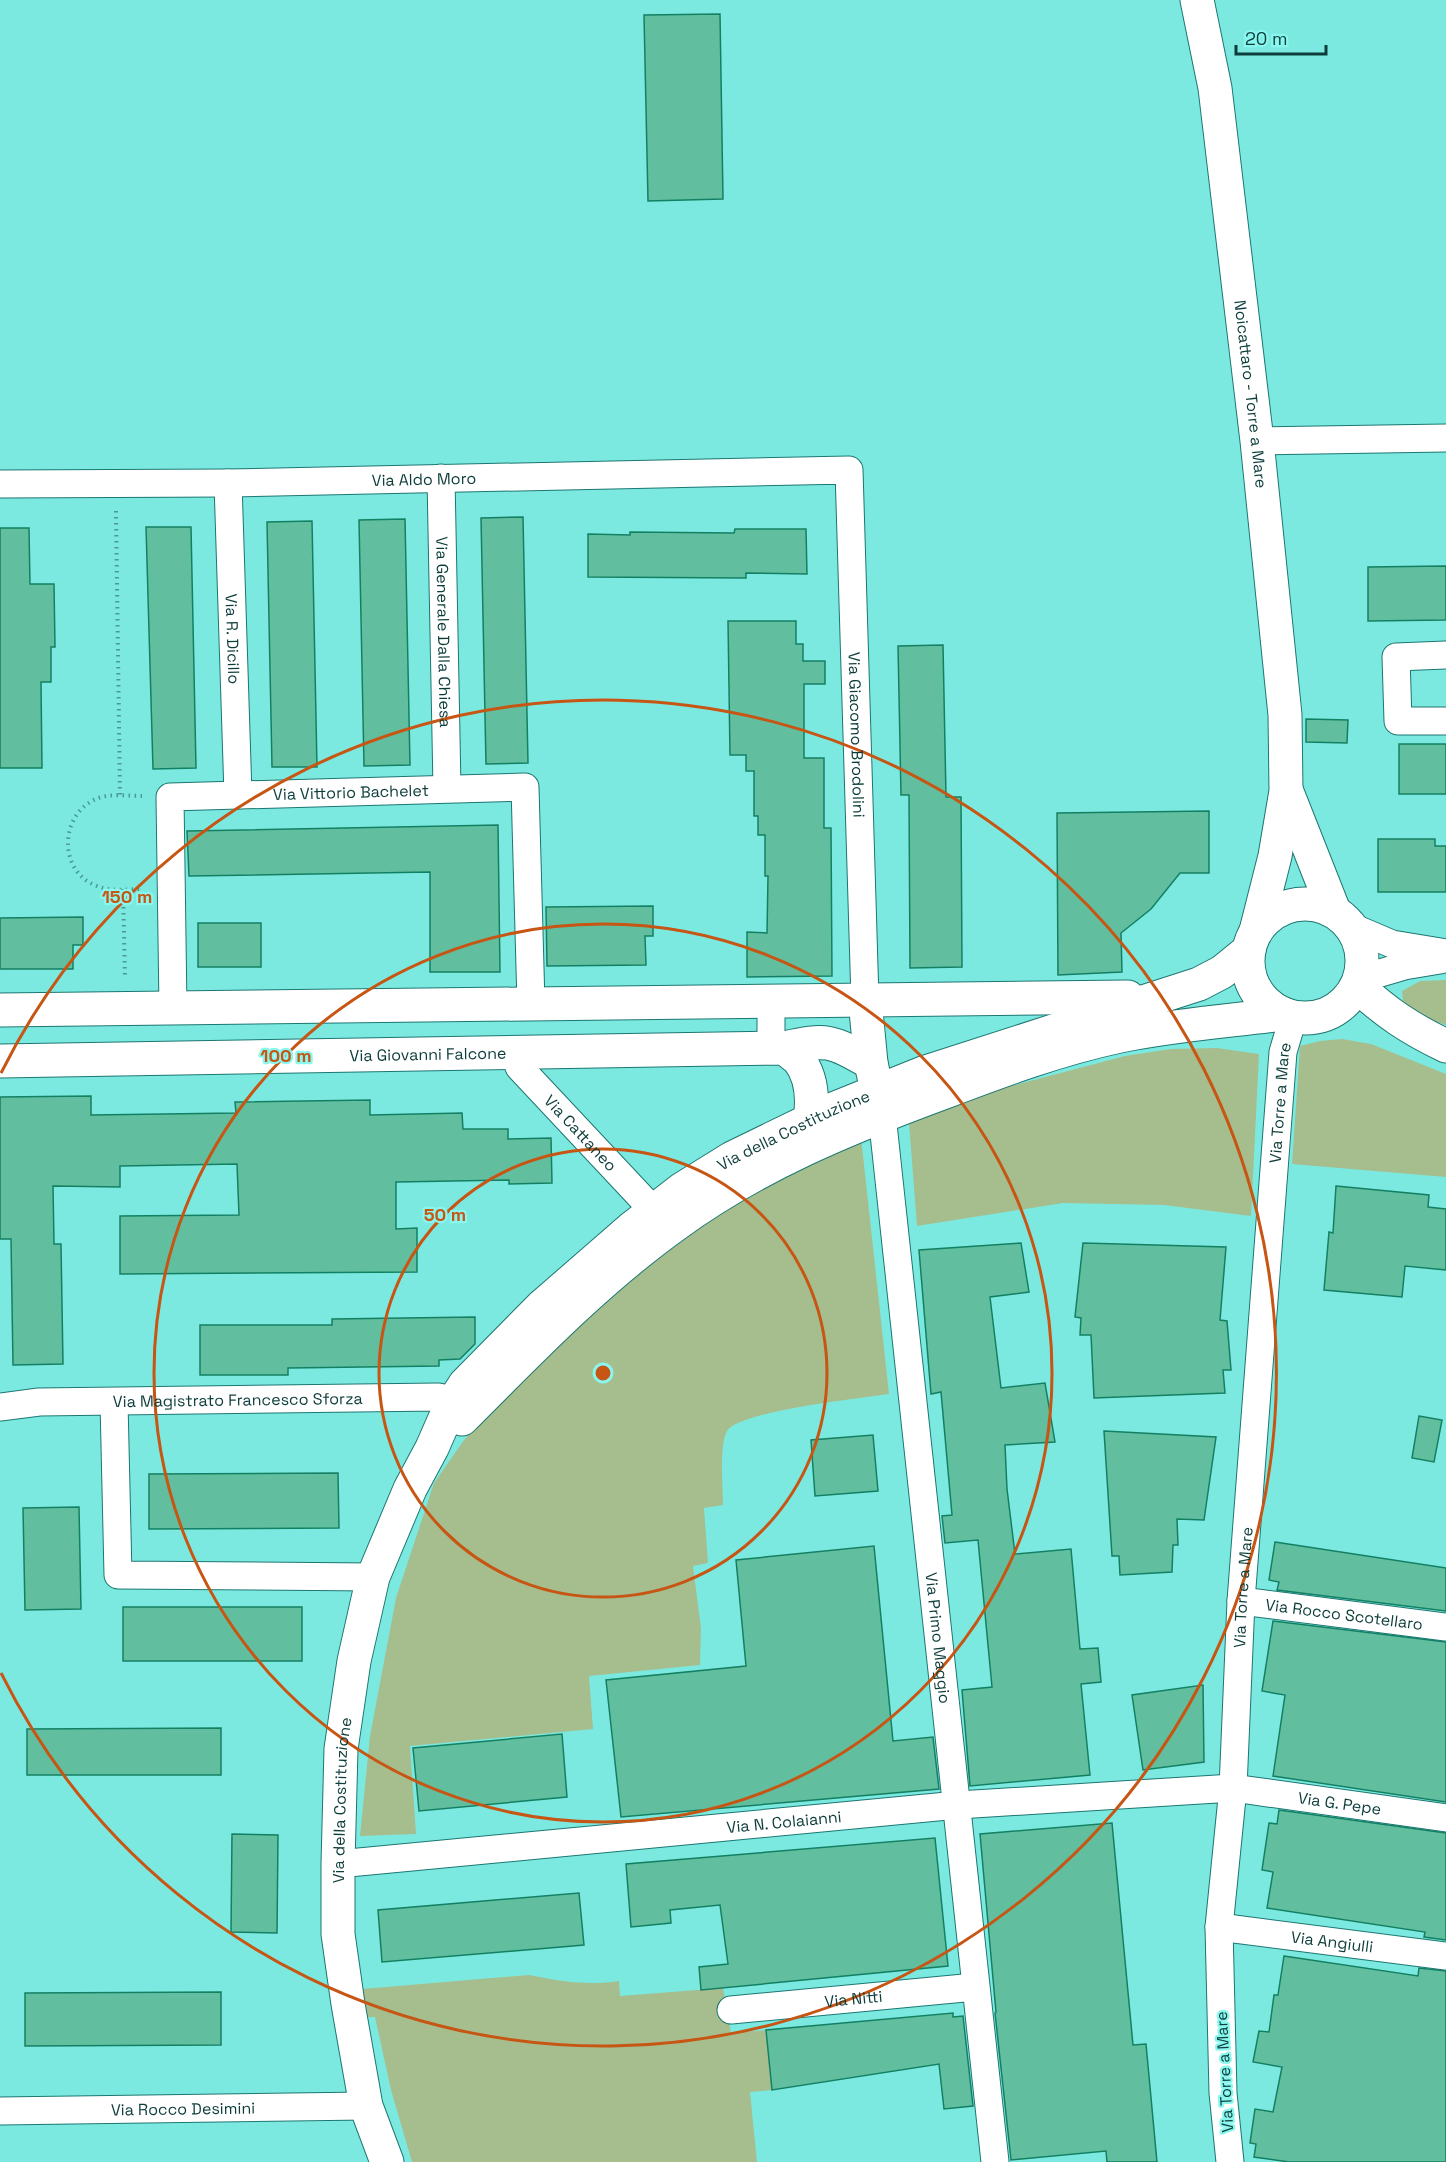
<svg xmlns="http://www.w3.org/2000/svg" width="1446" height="2162" font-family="'Space Grotesk',sans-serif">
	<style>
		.green { fill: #a6be8d }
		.building { fill: #61bf9f; stroke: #148063; stroke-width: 1.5 }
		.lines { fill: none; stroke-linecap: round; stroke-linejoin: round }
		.minor-casing { stroke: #1c7771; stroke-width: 29 }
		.tertiary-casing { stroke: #1c7771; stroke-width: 35 }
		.secondary-casing { stroke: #1c7771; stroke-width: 35 }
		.path { stroke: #489994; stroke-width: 4; stroke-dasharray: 1.5 4.5; stroke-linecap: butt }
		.minor { stroke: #fff; stroke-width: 27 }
		.tertiary { stroke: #fff; stroke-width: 33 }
		.secondary { stroke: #fff; stroke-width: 33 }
		.ring { fill: none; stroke: #c75513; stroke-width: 3 }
		.labels { text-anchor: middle; stroke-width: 4.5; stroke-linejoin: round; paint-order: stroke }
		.street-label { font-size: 16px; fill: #0c3d3a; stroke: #8af7ef }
		.centre { fill: #c75513; stroke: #8af7ef; stroke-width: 3 }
		.ring-label { font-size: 18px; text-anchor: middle; font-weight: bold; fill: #c75513; stroke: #8af7ef; stroke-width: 4.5; stroke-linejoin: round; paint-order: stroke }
	</style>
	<rect width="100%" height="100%" fill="#7ce9e1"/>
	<g class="green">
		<polygon points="1446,980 1446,1025 1417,1015 1403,1001 1402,991 1420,981"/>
		<polygon points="1342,1039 1371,1044 1446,1074 1446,1177 1292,1164 1300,1046 1320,1041"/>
		<polygon points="1217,1048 1259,1054 1251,1216 1164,1205 1063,1203 917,1226 909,1123 996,1090 1125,1056 1171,1049"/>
		<path d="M861,1137l28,257c-26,4 -151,17 -162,37 -8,15 -4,56 -4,74l-19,3 4,55 -15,3 8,62 -1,37 -111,11 4,53 -183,17 6,88 -56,2 10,-100 26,-138 38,-115 30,-43 54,-59 124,-110 53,-43 73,-48z"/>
		<path d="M529,1975c30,6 60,11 90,6l1,15 103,-8 8,45 35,-3 6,60 -22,2 7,70h-345l-21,-72 -16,-73h-8l-5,-28z"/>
	</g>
	<g class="building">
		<polygon points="720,14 723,199 648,201 644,15"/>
		<polygon points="523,517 528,763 486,764 481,518"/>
		<polygon points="405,519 410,765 364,766 359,520"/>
		<polygon points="312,521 317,767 272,767 267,522"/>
		<polygon points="146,527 191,527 196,768 153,769"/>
		<polygon points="0,528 29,528 30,584 54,584 55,647 51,647 51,682 41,682 42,768 0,768"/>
		<polygon points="735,529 806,529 807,574 746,573 746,578 588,577 588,534 630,535 630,532 734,533"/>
		<polygon points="1446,566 1446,620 1368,621 1368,567"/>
		<polygon points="728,621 796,621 796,644 803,644 803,661 825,661 825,684 804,684 804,758 824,758 824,828 831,828 832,976 747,977 747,932 767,933 768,876 765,876 765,835 758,835 758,816 754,816 754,771 746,771 746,755 730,755"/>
		<polygon points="943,645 946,797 961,797 962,967 910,968 909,795 901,795 898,646"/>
		<polygon points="1306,719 1348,720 1347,743 1306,742"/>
		<rect x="1399" y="744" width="47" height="50"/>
		<polygon points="1209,811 1209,873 1180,873 1151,909 1121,933 1122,972 1058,975 1057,813"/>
		<polygon points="498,825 500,972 430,972 430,872 189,876 187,831"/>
		<polygon points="1378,839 1435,839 1435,846 1446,846 1446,892 1378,892"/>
		<polygon points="653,906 653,936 645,936 646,965 547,966 546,907"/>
		<polygon points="83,917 83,945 73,945 73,969 0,969 0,918"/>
		<rect x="198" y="923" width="63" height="44"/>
		<polygon points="91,1096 91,1115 236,1113 235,1102 370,1100 370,1115 462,1113 463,1129 508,1129 508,1139 551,1138 552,1183 509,1184 509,1180 396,1182 396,1229 417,1228 417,1272 120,1274 120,1216 239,1215 237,1164 120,1166 120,1187 53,1186 54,1244 61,1244 63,1364 13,1365 11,1239 0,1239 0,1097"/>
		<polygon points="1336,1186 1429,1195 1428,1207 1446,1209 1446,1270 1405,1266 1402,1297 1324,1290 1329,1232 1333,1233"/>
		<polygon points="1021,1243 1029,1292 990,1297 1001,1388 1045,1383 1055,1442 1005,1445 1007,1489 1015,1554 1071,1549 1080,1649 1098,1648 1101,1682 1081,1684 1090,1775 970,1786 962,1690 992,1687 978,1540 945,1543 942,1516 952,1515 941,1392 931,1394 919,1250"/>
		<polygon points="1083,1243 1226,1247 1220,1320 1227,1321 1231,1370 1223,1370 1225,1393 1094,1398 1091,1335 1080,1335 1081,1318 1075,1317"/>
		<polygon points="475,1317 475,1344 460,1359 439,1360 439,1366 288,1368 288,1375 200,1375 200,1325 332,1325 332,1319"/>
		<polygon points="1419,1416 1442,1420 1434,1462 1412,1458"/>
		<polygon points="1104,1431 1216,1437 1204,1520 1177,1519 1178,1545 1173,1545 1172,1572 1120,1575 1119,1556 1112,1556"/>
		<polygon points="873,1435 878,1491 815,1496 811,1440"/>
		<polygon points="338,1473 339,1528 149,1529 149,1474"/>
		<polygon points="79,1507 81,1609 25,1610 23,1508"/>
		<polygon points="1275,1542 1446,1568 1446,1611 1277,1590 1279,1582 1269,1580"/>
		<polygon points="874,1546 893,1741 933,1737 939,1789 621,1817 606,1680 746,1666 736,1560"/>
		<rect x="123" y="1607" width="179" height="54"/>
		<polygon points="1273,1621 1446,1642 1446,1802 1273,1776 1285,1695 1262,1691"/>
		<polygon points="1203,1685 1204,1762 1143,1770 1132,1695"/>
		<polygon points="221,1728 221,1775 27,1775 27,1729"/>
		<polygon points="562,1734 567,1797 419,1811 413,1748"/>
		<polygon points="1279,1810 1446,1833 1446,1940 1424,1937 1425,1932 1267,1908 1273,1872 1262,1870 1269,1823 1277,1824"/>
		<polygon points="1112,1823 1133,2045 1146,2044 1157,2162 1107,2162 1106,2151 1011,2160 995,2013 996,2012 980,1834"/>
		<polygon points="232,1834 278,1835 277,1933 231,1932"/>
		<polygon points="935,1838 948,1966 701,1990 699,1967 728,1964 720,1905 670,1910 671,1923 631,1927 626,1864"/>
		<polygon points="579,1893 584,1945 382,1962 378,1910"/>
		<polygon points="1284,1956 1418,1976 1419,1968 1446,1971 1446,2162 1289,2162 1254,2157 1256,2144 1250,2143 1255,2109 1273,2112 1282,2067 1253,2062 1259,2031 1269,2032 1274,1995 1278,1995"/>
		<polygon points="221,1992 221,2045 25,2046 25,1993"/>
		<polygon points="953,2013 953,2017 963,2016 973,2106 944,2109 939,2064 772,2090 766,2030"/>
	</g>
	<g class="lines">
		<defs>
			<g id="minor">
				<polyline points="1257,441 1446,438"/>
				<path id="s1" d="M441,478l6,310"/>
				<path id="s2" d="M228,483l10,312"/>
				<path id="s3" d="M0,484l228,-1 621,-13 16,530"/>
				<polyline points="1446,655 1396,657 1398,721 1446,721"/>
				<polyline points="1352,927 1392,944 1446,953"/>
				<polyline points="1360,979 1404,966 1440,960"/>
				<polyline points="771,1001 771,1049"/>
				<path id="s4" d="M173,1008l-3,-211 355,-10 6,217"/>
				<path id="s5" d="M514,1052l5,15 135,144"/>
				<path id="s6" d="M882,1115l113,1047"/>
				<polyline points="114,1402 118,1575 373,1577"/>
				<path id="s7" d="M0,1407l39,-5 400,-5 32,9"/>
				<path id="s8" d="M1241,1601l205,26"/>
				<path id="s9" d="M338,1864l620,-59 275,-17 213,30"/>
				<path id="s10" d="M1219,1927l227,29"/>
				<path id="s11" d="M731,2010l244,-23"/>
				<path id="s12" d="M0,2111l366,-5"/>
				<path id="s13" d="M1230,2162l-7,-69 -4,-166 14,-139 8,-187 42,-549 8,-27 8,-7"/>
			</g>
			<g id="tertiary">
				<circle cx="1305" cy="961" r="57"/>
				<path d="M1357,986c31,28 52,42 89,60"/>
				<polyline points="865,1000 871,1063 882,1114"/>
				<polyline points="0,1010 1128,997"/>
				<path d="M784,1048c44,-10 48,-7 87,15"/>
				<path id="s14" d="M0,1061l784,-13c5,4 11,8 15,12 13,17 14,40 11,60"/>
				<path d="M462,1419c68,-68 135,-138 213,-194 82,-60 175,-98 270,-133 58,-22 114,-43 175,-56 54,-11 109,-15 164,-22"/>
				<path id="s15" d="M387,2162l-21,-56 -18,-102 -10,-70v-70l3,-115 13,-88 19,-84 37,-88 22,-41 18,-41 15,-23 76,-77 92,-80 49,-38 50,-31 101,-49 90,-36 276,-89 23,-12 27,-22"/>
			</g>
			<g id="secondary">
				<path id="s16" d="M1197,0l18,88 42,353 28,274 1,76 -11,65 -19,75"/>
				<polyline points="1287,792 1334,911"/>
			</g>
		</defs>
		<use href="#minor" class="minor-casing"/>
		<use href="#tertiary" class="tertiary-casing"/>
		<use href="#secondary" class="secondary-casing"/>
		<g class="path">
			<polyline points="116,511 120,796"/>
			<path d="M142,796c-14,0 -33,-3 -46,3 -37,16 -38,73 1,87 14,6 31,3 46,3"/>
			<polyline points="123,889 125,978"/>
		</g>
		<use href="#minor" class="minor"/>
		<use href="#tertiary" class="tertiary"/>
		<use href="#secondary" class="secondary"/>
	</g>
	<g class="ring">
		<circle cx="603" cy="1373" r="224"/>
		<circle cx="603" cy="1373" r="449"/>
		<path d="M1 1073A673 673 0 1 1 1 1673"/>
	</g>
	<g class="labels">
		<g class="street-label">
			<text dy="6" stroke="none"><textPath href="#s16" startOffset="398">Noicattaro - Torre a Mare</textPath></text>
			<text dy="6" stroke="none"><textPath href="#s3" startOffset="424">Via Aldo Moro</textPath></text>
			<text dy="6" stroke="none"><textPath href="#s1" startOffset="154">Via Generale Dalla Chiesa</textPath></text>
			<text dy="6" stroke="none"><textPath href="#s2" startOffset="156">Via R. Dicillo</textPath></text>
			<text dy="6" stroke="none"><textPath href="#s3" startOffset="1114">Via Giacomo Brodolini</textPath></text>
			<text dy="6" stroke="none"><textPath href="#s4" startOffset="392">Via Vittorio Bachelet</textPath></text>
			<text dy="6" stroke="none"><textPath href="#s14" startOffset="428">Via Giovanni Falcone</textPath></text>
			<text dy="6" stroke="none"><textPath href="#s13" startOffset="1062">Via Torre a Mare</textPath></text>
			<text dy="6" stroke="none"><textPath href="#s15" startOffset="1227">Via della Costituzione</textPath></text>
			<text dy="6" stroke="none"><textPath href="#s5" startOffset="106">Via Cattaneo</textPath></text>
			<text dy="6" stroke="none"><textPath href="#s7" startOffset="238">Via Magistrato Francesco Sforza</textPath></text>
			<text dy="6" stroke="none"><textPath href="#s13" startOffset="576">Via Torre a Mare</textPath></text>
			<text dy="6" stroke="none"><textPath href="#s8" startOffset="104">Via Rocco Scotellaro</textPath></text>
			<text dy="6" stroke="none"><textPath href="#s6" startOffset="526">Via Primo Maggio</textPath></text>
			<text dy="6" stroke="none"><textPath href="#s15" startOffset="368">Via della Costituzione</textPath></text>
			<text dy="6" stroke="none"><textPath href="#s9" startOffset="1006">Via G. Pepe</textPath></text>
			<text dy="6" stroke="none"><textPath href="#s9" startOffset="448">Via N. Colaianni</textPath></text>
			<text dy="6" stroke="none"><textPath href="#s10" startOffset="114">Via Angiulli</textPath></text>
			<text dy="6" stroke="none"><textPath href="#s11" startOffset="123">Via Nitti</textPath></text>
			<text transform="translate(1224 2072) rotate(-93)" y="6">Via Torre a Mare</text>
			<text dy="6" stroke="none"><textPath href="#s12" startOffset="183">Via Rocco Desimini</textPath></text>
		</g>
	</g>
	<circle cx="603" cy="1373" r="9" class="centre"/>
	<g class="ring-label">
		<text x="127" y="903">150 m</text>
		<text x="286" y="1062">100 m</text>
		<text x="445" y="1221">50 m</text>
	</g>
	<path d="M1236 45v9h90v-9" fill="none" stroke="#0c3d3a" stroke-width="3"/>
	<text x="1245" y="45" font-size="18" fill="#0c3d3a" stroke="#8af7ef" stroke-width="4.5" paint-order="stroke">20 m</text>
</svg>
